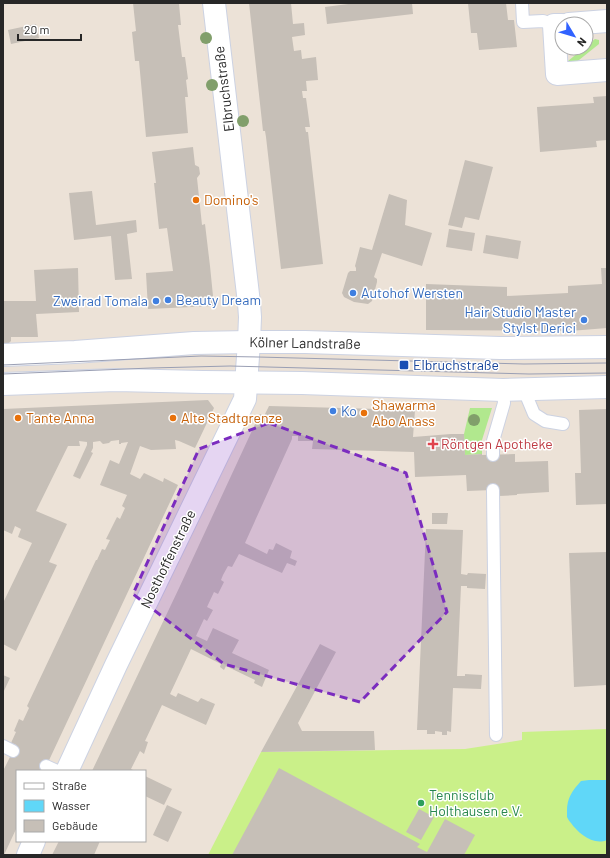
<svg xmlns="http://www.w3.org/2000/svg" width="610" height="858" font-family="Barlow,sans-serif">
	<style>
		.green { fill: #b1e88e }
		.pitch { fill: #caf089 }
		.water { fill: #60d7f8 }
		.building { fill: #c6bfb7 }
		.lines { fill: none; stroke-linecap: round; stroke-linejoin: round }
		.lane-casing { stroke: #ccd2e2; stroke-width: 14 }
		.street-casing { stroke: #ccd2e2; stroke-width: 24 }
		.secondary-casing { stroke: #ccd2e2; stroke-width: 24 }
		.lane { stroke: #fff; stroke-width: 12 }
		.street { stroke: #fff; stroke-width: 22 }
		.secondary { stroke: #fff; stroke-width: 22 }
		.tram { stroke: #9a9fb4; stroke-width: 1 }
		.tree { fill: #819f6b }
		.marked { fill: #7b2cbf; fill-opacity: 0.2; stroke: #7b2cbf; stroke-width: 3; stroke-dasharray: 8 5; stroke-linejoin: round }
		.food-dot { fill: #e8710a; stroke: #fff; stroke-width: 1.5 }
		.shop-dot { fill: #3f7fe0; stroke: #fff; stroke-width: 1.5 }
		.transit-dot { fill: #1a4fb4; stroke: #fff; stroke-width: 1.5 }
		.health-dot { fill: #e0444e; stroke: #fff; stroke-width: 1.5 }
		.leisure-dot { fill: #2e9e5b; stroke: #fff; stroke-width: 1.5 }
		.labels { text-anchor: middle; stroke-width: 3; stroke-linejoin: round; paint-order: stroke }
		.street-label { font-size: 14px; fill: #272727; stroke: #fff }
		.food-label { font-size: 14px; fill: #c56008; stroke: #fff; text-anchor: start }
		.shop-label { font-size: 14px; fill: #366cbe; stroke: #fff; text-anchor: start }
		.transit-label { font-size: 14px; fill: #164399; stroke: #fff; text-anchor: start }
		.health-label { font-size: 14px; fill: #be3a42; stroke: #fff; text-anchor: start }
		.leisure-label { font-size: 14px; fill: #27864d; stroke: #fff; text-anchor: start }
	</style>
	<rect width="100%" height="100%" fill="#ece2d7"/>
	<g class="green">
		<polygon points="595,39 599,40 599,44 574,64 568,61 584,48 586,48 586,46"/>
		<polygon points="470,408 492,408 482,440 482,454 465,455 464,434"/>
	</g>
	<polygon class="pitch" points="607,729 607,855 208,855 261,752 465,749 522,740 522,732"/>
	<path class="water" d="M589,780h18v60c-14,6 -29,-7 -36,-17 -2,-2 -3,-4 -4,-6 0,0 0,-5 0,-6 0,-13 5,-20 14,-30z"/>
	<g class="building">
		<polygon points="133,3 179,4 181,25 178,25 182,57 185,57 188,79 186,80 188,97 185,97 188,133 146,137 139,61 135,61 132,32 136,31"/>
		<polygon points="249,3 291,3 293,24 304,23 305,35 292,37 294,51 301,50 302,59 316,57 318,80 306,81 307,91 302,91 303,98 306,98 310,127 305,127 306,132 308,132 323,264 281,269 266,137 265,131 263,131"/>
		<polygon points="356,3 412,3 413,14 327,24 325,7"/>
		<polygon points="468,3 506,3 508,20 514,20 517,47 479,50 477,33 471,33"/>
		<polygon points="36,24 39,38 11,44 8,30"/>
		<polygon points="607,96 607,140 596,141 597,147 540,152 537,107 594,103 593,97"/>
		<polygon points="193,147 195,165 199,167 200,174 197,178 202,225 205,224 210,266 214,306 148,309 146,273 173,271 167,228 159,229 154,183 156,183 152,152"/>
		<polygon points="465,160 493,167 479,220 465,217 462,228 448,225"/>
		<polygon points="92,191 96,225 136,220 137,232 127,234 132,279 115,280 111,236 74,240 69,193"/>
		<polygon points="389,194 407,200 405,225 432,233 422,266 382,253 374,277 377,279 377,282 372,301 368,304 354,302 344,297 342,293 348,273 350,271 356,271 356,268 355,266 360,247 372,250"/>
		<polygon points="449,229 475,233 472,251 446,247"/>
		<polygon points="486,235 521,241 518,259 483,253"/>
		<polygon points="78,268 79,312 36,314 38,337 11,337 11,341 9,343 3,343 3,301 36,301 34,270"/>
		<polygon points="601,268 607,268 607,328 570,331 426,330 426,284 507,287 507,296 568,293 568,286 602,284"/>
		<polygon points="208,400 214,408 195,448 179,441 175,440 176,449 151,450 140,446 130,474 140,479 144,473 163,482 164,478 178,485 44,771 17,771 17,827 4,855 3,855 3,769 4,769 16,745 11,743 16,732 14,731 19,719 23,721 29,708 27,706 96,560 97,560 102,549 105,550 110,540 106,539 117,517 120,519 125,508 122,506 127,495 100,485 110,460 119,464 128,442 121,443 121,444 119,444 119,440 111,441 109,443 103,444 100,441 93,442 93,448 91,452 93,453 80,479 73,476 87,445 87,442 79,441 80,446 68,446 36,511 67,524 49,562 57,565 16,651 3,644 3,603 32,543 18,537 21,529 15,526 12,534 3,530 3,409"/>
		<polygon points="269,406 415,410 413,437 451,434 464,434 465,455 482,454 482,455 515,454 515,462 548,461 549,492 517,494 517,495 499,496 493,490 467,491 466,475 415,477 414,452 312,449 313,441 298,441 298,436 292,436 292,439 245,543 267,554 269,549 273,550 276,543 292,551 290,558 297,561 295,566 287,563 282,573 239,554 232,567 228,566 223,575 221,580 224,582 218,594 214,592 207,607 213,610 207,621 204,619 196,636 207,641 213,628 239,640 232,653 269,670 262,687 254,683 255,680 226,666 224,670 220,667 221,664 191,649 170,694 176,697 178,693 198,702 201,698 215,704 206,725 162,705 145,741 148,742 144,754 140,751 131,769 135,771 92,771 180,586 256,422 260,414 264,416"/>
		<polygon points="607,409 607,504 576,505 575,473 581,473 579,410"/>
		<polygon points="432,513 448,513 447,524 432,524"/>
		<polygon points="426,529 463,530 461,574 467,575 468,573 486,574 485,589 467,588 467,586 461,586 457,676 465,676 465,674 482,675 481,689 453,688 451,732 447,731 447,735 442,735 442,732 435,731 435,734 427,734 427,730 417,730"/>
		<polygon points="607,552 607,685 574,687 569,553"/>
		<polygon points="320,644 336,652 298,723 302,731 374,731 375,750 261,752"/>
		<polygon points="3,675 10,678 3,693"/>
		<polygon points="279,768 420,844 417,847 427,852 445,819 475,835 464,855 232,855"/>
		<polygon points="145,776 172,789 164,805 145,796"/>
		<polygon points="167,805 182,812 168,842 153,835"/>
		<polygon points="419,809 434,817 421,840 406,832"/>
		<polygon points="59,841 100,841 94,855 52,855"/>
	</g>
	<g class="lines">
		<defs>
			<g id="lane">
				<polyline points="522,3 523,22 543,21 554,25"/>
				<polyline points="524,390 534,414 545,421 563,424"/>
				<polyline points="493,455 493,441 504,403 503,390"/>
				<polyline points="493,490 496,735"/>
				<polyline points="3,746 13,751"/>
				<polyline points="46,766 57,771"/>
			</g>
			<g id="street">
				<polyline points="569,24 607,21"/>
				<polyline points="562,25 554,25 557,74 607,70"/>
				<polyline points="67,771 116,665 245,399 249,342 250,317 249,303 214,3"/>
				<polyline points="28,855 34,841"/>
			</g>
			<g id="secondary">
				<polyline points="3,355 75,352 194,343 249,342 305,342 500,348 607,347"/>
				<polyline points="3,384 116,380 203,382 302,383 503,390 607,387"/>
			</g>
		</defs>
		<use href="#lane" class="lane-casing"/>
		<use href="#street" class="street-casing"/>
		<use href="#secondary" class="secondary-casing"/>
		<use href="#lane" class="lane"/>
		<use href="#street" class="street"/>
		<use href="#secondary" class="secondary"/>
		<g class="tram">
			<polyline points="3,365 201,356 258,357 524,364 607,363"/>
			<polyline points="3,374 151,368 230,366 529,374 607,373"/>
		</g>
	</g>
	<g class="tree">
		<circle cx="206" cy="38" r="6"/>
		<circle cx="212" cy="85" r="6"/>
		<circle cx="243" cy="121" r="6"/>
		<circle cx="474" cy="420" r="6"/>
	</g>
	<path class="marked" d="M269,423l137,50 41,139 -87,90 -136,-38 -91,-70 66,-145z"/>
	<g class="food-dot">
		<circle cx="196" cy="200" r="4"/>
		<circle cx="364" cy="413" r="4"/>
		<circle cx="18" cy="418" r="4"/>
		<circle cx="173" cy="418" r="4"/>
	</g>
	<g class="shop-dot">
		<circle cx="353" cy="293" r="4"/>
		<circle cx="168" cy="300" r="4"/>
		<circle cx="156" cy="301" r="4"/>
		<circle cx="584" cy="320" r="4"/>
		<circle cx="333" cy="411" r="4"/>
	</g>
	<rect class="transit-dot" x="399" y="360" width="10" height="10" rx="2"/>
	<path class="health-dot" d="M431 438h4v4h4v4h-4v4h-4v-4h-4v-4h4z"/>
	<circle class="leisure-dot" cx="421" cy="803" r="4"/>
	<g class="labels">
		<g class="street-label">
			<text transform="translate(224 89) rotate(-97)" y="5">Elbruchstraße</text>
			<text transform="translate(305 343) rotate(1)" y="5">Kölner Landstraße</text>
			<text transform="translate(168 559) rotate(-64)" y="5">Nosthoffenstraße</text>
		</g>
		<g class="food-label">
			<text x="204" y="205">Domino's</text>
			<text x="372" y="410">Shawarma<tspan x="372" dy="16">Abo Anass</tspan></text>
			<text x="26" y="423">Tante Anna</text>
			<text x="181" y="423">Alte Stadtgrenze</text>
		</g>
		<g class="shop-label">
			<text x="361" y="298">Autohof Wersten</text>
			<text x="176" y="305">Beauty Dream</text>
			<text x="148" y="306" text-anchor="end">Zweirad Tomala</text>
			<text x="576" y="317" text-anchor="end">Hair Studio Master<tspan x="576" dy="16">Stylst Derici</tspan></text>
			<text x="341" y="416">Ko</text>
		</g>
		<g class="transit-label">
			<text x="413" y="370">Elbruchstraße</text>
		</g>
		<g class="health-label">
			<text x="441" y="449">Röntgen Apotheke</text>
		</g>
		<g class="leisure-label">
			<text x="429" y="800">Tennisclub<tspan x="429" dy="16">Holthausen e.V.</tspan></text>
		</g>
	</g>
	<rect width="610" height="858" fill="none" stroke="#272727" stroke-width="8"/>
	<rect x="16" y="770" width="130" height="72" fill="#ffffff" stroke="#a9a9a9"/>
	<rect x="24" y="783" width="20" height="6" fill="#ffffff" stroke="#a9a9a9"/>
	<text x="52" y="790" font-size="12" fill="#272727">Straße</text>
	<rect x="24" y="800" width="20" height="12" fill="#60d7f8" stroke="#a9a9a9"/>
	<text x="52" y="810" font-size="12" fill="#272727">Wasser</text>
	<rect x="24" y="820" width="20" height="12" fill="#c6bfb7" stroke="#a9a9a9"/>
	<text x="52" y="830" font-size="12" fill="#272727">Gebäude</text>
	<g transform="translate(574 36) rotate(128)"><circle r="19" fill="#ffffff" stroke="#a9a9a9"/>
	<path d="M0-3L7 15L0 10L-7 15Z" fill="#3162ff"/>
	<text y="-6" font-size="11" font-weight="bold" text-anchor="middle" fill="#272727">N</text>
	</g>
	<path d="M18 34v6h63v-6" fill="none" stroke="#272727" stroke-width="2"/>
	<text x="24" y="34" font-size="12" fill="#272727" stroke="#ffffff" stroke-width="3" paint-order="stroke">20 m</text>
</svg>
